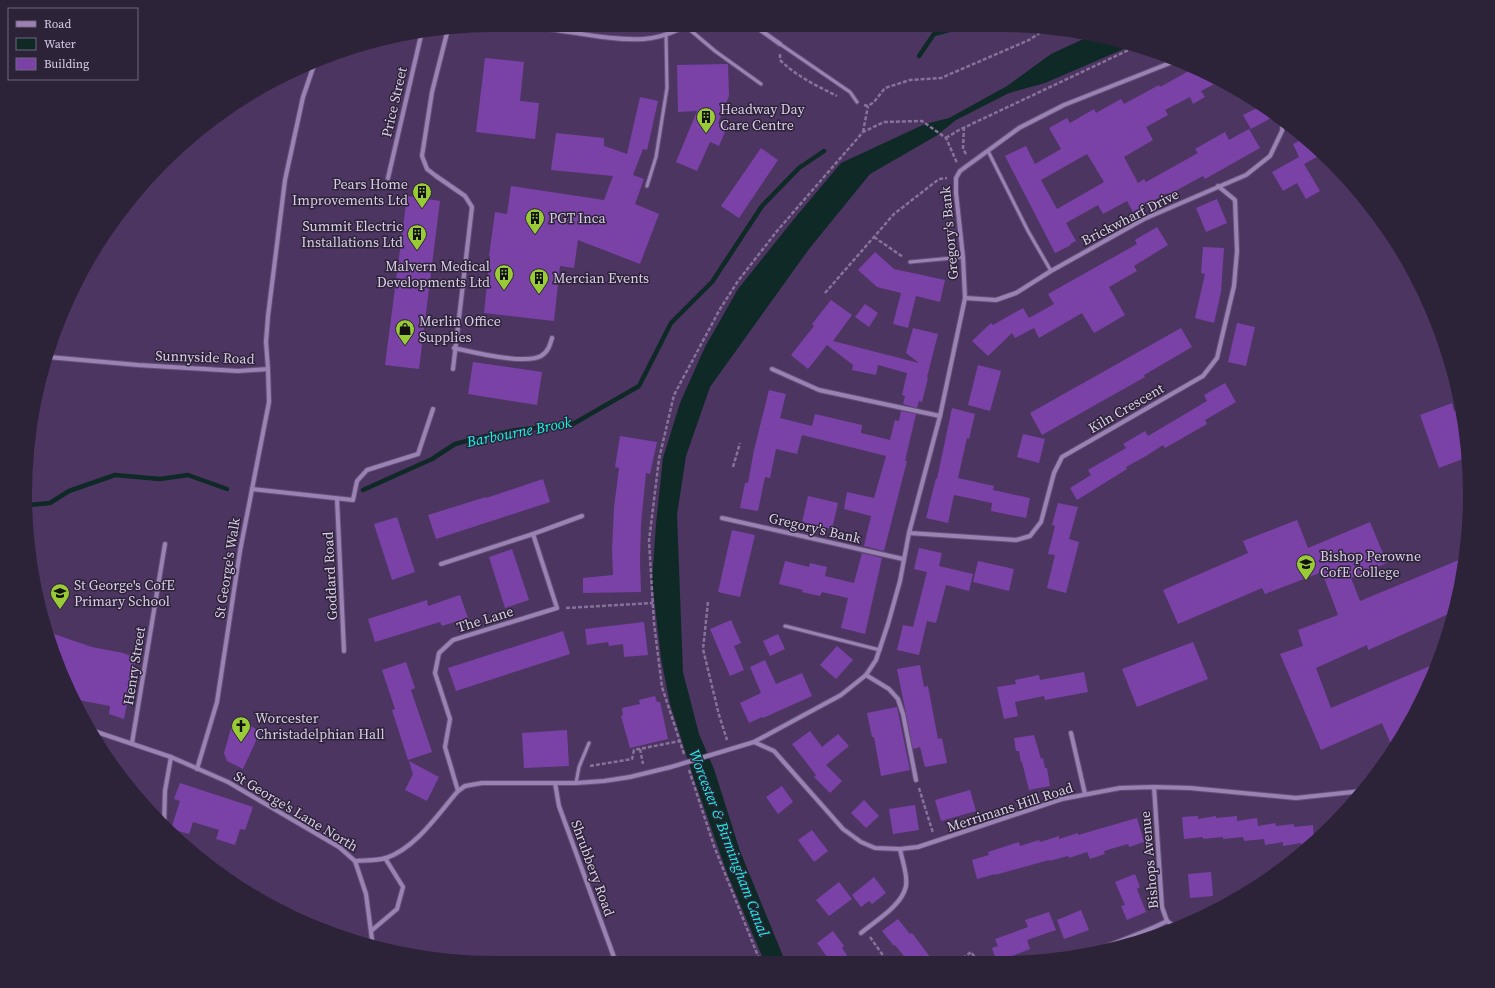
<svg xmlns="http://www.w3.org/2000/svg" width="1495" height="988" font-family="'Source Serif 4',serif">
	<style>
		.water { fill: #0f2926 }
		.lines { fill: none; stroke-linecap: round; stroke-linejoin: round }
		.stream { stroke: #0f2926; stroke-width: 4.5 }
		.building { fill: #7a42a7; fill-rule: evenodd }
		.service-casing { stroke: #645177; stroke-width: 5 }
		.minor-casing { stroke: #645177; stroke-width: 6 }
		.path { stroke: #877399; stroke-width: 2.5; stroke-dasharray: 4 2; stroke-linecap: butt }
		.service { stroke: #9b82b4; stroke-width: 3 }
		.minor { stroke: #9b82b4; stroke-width: 4 }
		.minor-bridge-casing { stroke: #645177; stroke-width: 6; stroke-linecap: butt }
		.minor-bridge { stroke: #9b82b4; stroke-width: 4 }
		.labels { text-anchor: middle; stroke-width: 3; stroke-linejoin: round; paint-order: stroke }
		.street-label { font-size: 14px; fill: #dacde8; stroke: #2d2338 }
		.poi-label { font-size: 14px; fill: #dacde8; stroke: #2d2338; text-anchor: start }
		.water-label { font-size: 15px; font-style: italic; fill: #13f5e6; stroke: #2d2338 }
	</style>
	<rect width="100%" height="100%" fill="#4d3562"/>
	<polygon class="water" points="1092,35 1123,41 1133,45 1045,83 1009,93 956,120 936,136 870,174 809,249 710,387 686,456 677,515 683,672 699,734 714,769 740,851 785,961 764,961 727,873 695,782 670,704 661,658 652,581 656,524 663,458 680,403 705,347 738,289 794,219 841,163 925,124 949,118 960,112 1007,86 1051,54"/>
	<g class="lines">
		<g class="stream">
			<polyline points="919,56 934,34 953,29"/>
			<polyline points="363,490 432,459 455,444 486,436 516,430 573,424 639,386 671,323 712,282 762,206 799,168 824,151"/>
			<polyline points="29,505 50,503 69,491 115,475 160,479 188,475 227,489"/>
		</g>
	</g>
	<g class="building">
		<polygon points="485,58 524,62 520,101 539,103 535,139 476,132"/>
		<polygon points="728,64 729,96 718,123 727,127 719,146 710,142 697,171 676,162 697,111 678,112 677,65"/>
		<path d="M1194,68l14,5 12,8 -19,10 4,6 -12,7 -3,-7 -25,13 3,5 -22,12 7,13 -29,17 14,26 6,-4 2,3 52,-29 -3,-4 30,-17 4,8 20,-11 11,19 -55,31 -2,-3 -35,19 -1,-2 -34,19 -6,-11 -24,13 -5,-9 -32,18 10,18 -6,3 1,1 -16,8 -50,-97 21,-10 9,18 26,-15 -12,-21 18,-10 3,5 24,-14 2,4 25,-14 3,5 35,-19 1,2zM1087,154l17,28 -47,27 -16,-29z"/>
		<polygon points="640,97 658,101 647,150 643,149 633,175 644,179 635,204 659,214 640,264 578,240 574,268 560,266 554,321 484,313 490,256 489,256 495,212 507,214 511,186 604,200 613,176 551,170 556,133 604,138 604,146 627,154"/>
		<polygon points="1259,107 1273,117 1251,129 1243,115"/>
		<polygon points="1305,138 1308,140 1317,157 1304,164 1320,191 1306,199 1297,183 1283,191 1272,172 1299,157 1293,144"/>
		<polygon points="761,148 778,160 739,218 721,206"/>
		<polygon points="407,196 440,201 419,369 385,365"/>
		<polygon points="1217,199 1227,223 1206,232 1196,208"/>
		<polygon points="1157,227 1168,245 1134,266 1137,271 1109,287 1125,315 1094,333 1082,313 1039,338 1034,328 1015,338 1012,333 988,356 972,341 991,323 993,325 1023,308 1029,318 1054,304 1048,294 1137,244 1135,240"/>
		<polygon points="1203,247 1224,248 1221,292 1214,323 1195,318 1205,274 1201,273"/>
		<polygon points="875,252 894,269 945,280 940,302 916,296 908,328 893,324 901,293 877,287 858,270"/>
		<polygon points="831,300 852,315 833,341 919,363 906,353 913,328 938,334 927,377 928,378 922,402 919,401 917,408 903,404 905,396 902,395 907,373 878,365 876,375 852,370 853,365 827,345 808,369 791,355 814,326 812,324"/>
		<polygon points="865,304 878,313 869,327 855,317"/>
		<polygon points="1237,323 1255,327 1246,366 1228,362"/>
		<polygon points="1181,328 1192,347 1144,375 1145,377 1042,435 1030,413"/>
		<polygon points="473,362 542,372 537,405 468,394"/>
		<polygon points="978,365 1001,371 990,411 968,405"/>
		<polygon points="1225,383 1236,402 1205,420 1207,424 1165,448 1163,445 1146,456 1126,467 1127,469 1077,500 1070,488 1091,475 1088,470 1126,448 1123,444 1145,431 1148,436 1207,401 1204,395"/>
		<polygon points="769,390 786,394 780,418 812,426 815,414 862,425 861,433 890,440 895,420 899,421 901,411 916,414 905,461 907,461 884,551 864,546 871,516 844,509 847,492 874,498 886,456 802,435 797,454 776,449 770,478 765,477 758,511 740,508 745,483 748,483 754,450"/>
		<polygon points="1452,403 1454,411 1460,409 1468,457 1439,468 1420,415"/>
		<polygon points="952,408 975,414 969,439 967,438 958,478 994,486 993,490 1030,498 1026,518 991,511 992,503 954,495 948,523 926,518 936,478 937,479"/>
		<polygon points="1023,434 1045,439 1039,463 1017,457"/>
		<polygon points="620,436 657,442 650,474 646,473 641,524 640,560 641,592 583,593 583,578 613,575 612,550 614,508 619,468 615,467"/>
		<polygon points="543,479 550,502 436,539 428,515 486,497 486,498"/>
		<polygon points="808,496 838,503 832,529 802,522"/>
		<polygon points="1058,503 1078,507 1069,539 1079,542 1066,593 1047,588 1055,555 1048,554 1055,526 1052,525"/>
		<polygon points="397,517 415,572 392,580 374,524"/>
		<polygon points="1297,520 1308,548 1370,522 1387,563 1351,578 1360,601 1466,557 1453,612 1368,650 1367,645 1316,668 1331,708 1437,663 1407,729 1393,749 1382,723 1321,750 1280,654 1303,646 1298,630 1338,615 1322,572 1265,594 1262,588 1178,624 1163,590 1248,553 1243,541"/>
		<polygon points="732,530 755,535 740,597 718,592"/>
		<polygon points="919,548 942,553 939,566 973,574 969,591 946,585 936,623 927,621 919,655 897,650 903,625 913,627 927,572 914,569"/>
		<polygon points="512,549 529,600 505,608 489,557"/>
		<polygon points="862,553 882,558 865,634 841,628 848,598 822,592 820,596 802,592 803,590 779,584 785,561 809,567 810,563 827,567 825,576 854,583"/>
		<polygon points="978,561 1014,569 1009,591 973,582"/>
		<polygon points="460,595 468,618 442,626 440,622 375,642 368,619 427,600 428,606"/>
		<polygon points="731,620 741,643 734,646 744,670 730,676 710,629"/>
		<polygon points="644,622 648,655 624,657 623,644 609,646 608,642 587,645 585,629"/>
		<polygon points="563,631 570,654 456,691 448,668"/>
		<polygon points="48,632 92,647 123,653 136,658 124,719 109,714 110,706 73,699 61,673"/>
		<polygon points="778,634 785,649 770,656 763,641"/>
		<polygon points="1193,642 1208,679 1137,707 1122,669"/>
		<polygon points="837,646 853,660 836,679 820,665"/>
		<polygon points="765,660 776,684 802,673 812,696 763,718 762,717 749,723 740,703 761,693 750,667"/>
		<polygon points="406,662 415,688 411,690 432,752 408,760 392,710 395,709 382,670"/>
		<polygon points="920,665 924,687 928,686 938,739 942,738 947,763 925,767 920,747 913,749 897,669"/>
		<polygon points="1084,672 1088,692 1045,700 1044,696 1015,702 1018,716 1004,719 997,687 1016,684 1015,680 1039,675 1040,680"/>
		<polygon points="655,696 657,702 660,702 668,739 630,748 621,716 623,715 622,708 640,704 639,700"/>
		<polygon points="897,707 910,770 881,776 874,737 872,737 867,713"/>
		<polygon points="233,721 251,726 260,732 243,769 227,761 224,753"/>
		<polygon points="567,730 569,766 524,768 522,733"/>
		<polygon points="810,731 822,747 838,734 849,746 826,765 842,781 830,793 814,777 816,775 792,744"/>
		<polygon points="1034,735 1041,759 1043,758 1045,768 1047,768 1050,786 1029,790 1022,762 1021,762 1019,751 1016,751 1014,738"/>
		<polygon points="409,761 439,777 427,801 405,790 413,774"/>
		<polygon points="180,783 253,807 245,830 240,829 235,845 216,839 219,830 193,822 189,834 171,829 180,801 174,799"/>
		<polygon points="782,786 793,802 778,814 766,797"/>
		<polygon points="970,790 976,811 941,821 935,800"/>
		<polygon points="864,800 879,816 866,828 851,813"/>
		<polygon points="915,805 919,830 893,834 889,809"/>
		<polygon points="1198,816 1198,819 1216,816 1216,818 1237,816 1237,821 1257,818 1258,826 1275,823 1276,826 1294,824 1294,827 1313,825 1314,840 1302,851 1301,843 1283,846 1283,842 1265,845 1264,839 1244,841 1243,837 1223,839 1223,837 1203,839 1203,837 1184,839 1182,817"/>
		<polygon points="1137,818 1144,842 1129,847 1128,844 1104,851 1105,854 1090,859 1087,852 1069,858 1068,856 1049,861 1049,860 995,875 995,874 977,879 972,860 989,855 988,852 1019,842 1020,846 1039,840 1040,842 1059,836 1059,839 1078,833 1078,835"/>
		<polygon points="812,830 828,851 814,862 798,840"/>
		<polygon points="1211,872 1213,896 1190,898 1188,874"/>
		<polygon points="1135,874 1140,887 1137,889 1146,912 1127,920 1121,906 1125,905 1115,882"/>
		<polygon points="874,877 886,893 872,904 869,901 861,907 852,895"/>
		<polygon points="839,882 852,899 829,916 816,900"/>
		<polygon points="1081,910 1089,930 1064,939 1057,920"/>
		<polygon points="1049,912 1056,930 1027,940 1030,949 1012,956 1014,962 997,962 992,948 998,946 995,939 1028,927 1025,920"/>
		<polygon points="898,919 910,934 912,933 934,962 908,961 895,945 894,946 882,931"/>
		<polygon points="833,931 844,946 842,948 847,955 840,961 830,961 817,943"/>
	</g>
	<g class="lines">
		<defs>
			<g id="service">
				<polyline points="689,29 715,51 761,84"/>
				<polyline points="780,44 850,92 857,102"/>
				<polyline points="988,151 1028,231 1051,271"/>
				<polyline points="647,186 656,157 667,88 666,35"/>
				<polyline points="910,262 963,257"/>
				<polyline points="785,626 880,650"/>
				<polyline points="576,783 579,767 589,743"/>
			</g>
			<g id="minor">
				<polyline points="448,29 432,92 422,156 427,169 436,176 465,196 472,207 453,369"/>
				<path d="M549,29c30,4 66,12 95,10 13,-1 25,-5 36,-10"/>
				<polyline points="759,29 780,44"/>
				<polyline points="388,178 422,31"/>
				<polyline points="965,298 996,300 1016,293 1051,271 1144,219 1246,175 1270,156 1282,131 1283,123"/>
				<path d="M454,348c19,4 70,17 87,8 7,-4 9,-11 11,-18"/>
				<polyline points="48,357 138,365 238,371 268,369 266,342 268,316 285,180 303,97 314,65"/>
				<polyline points="772,369 819,390 940,416"/>
				<polyline points="252,489 353,500 357,481 367,470 418,454 433,409"/>
				<polyline points="337,499 344,651"/>
				<polyline points="722,518 903,559"/>
				<polyline points="909,533 1016,540 1030,536 1041,522 1054,473 1062,457 1203,376 1217,358 1234,286 1237,251 1235,200 1218,186"/>
				<polyline points="533,534 582,516"/>
				<polyline points="441,564 533,534 557,608 453,640 439,653 435,673 450,719 445,747 458,791"/>
				<polyline points="866,675 889,689 898,699 903,714 916,780"/>
				<path d="M88,729l83,28 57,25 111,65 16,14c9,-1 21,0 31,-3 30,-10 52,-44 72,-67l7,-5 17,-3h94l28,-2 26,-4"/>
				<polyline points="1071,733 1085,794"/>
				<polyline points="754,742 774,751 843,829 861,842 875,848 900,849 918,847 1062,799 1120,788 1154,787 1190,788 1296,798 1362,791"/>
				<polyline points="132,743 165,544"/>
				<polyline points="724,751 754,742 841,695 866,675 876,660 888,624 900,581 909,533 940,416 965,298 963,257 956,193 956,178 960,171 1019,128 1064,105 1175,61"/>
				<polyline points="197,769 217,702 240,551 269,402 268,369"/>
				<polyline points="555,783 559,806 615,960"/>
				<polyline points="1154,787 1162,907 1167,921 1175,927"/>
				<polyline points="164,826 165,791 171,757"/>
				<polyline points="355,861 366,894 373,947"/>
				<polyline points="371,931 397,909 403,887 385,858"/>
				<path d="M861,933c14,-12 41,-27 45,-47 2,-11 -4,-26 -6,-37"/>
				<path d="M1096,951c23,-11 49,-18 71,-30"/>
			</g>
		</defs>
		<use href="#service" class="service-casing"/>
		<use href="#minor" class="minor-casing"/>
		<g class="path">
			<path d="M780,54v6c16,16 37,26 57,36"/>
			<polyline points="864,105 868,106 874,102 885,88 910,80 941,78 1029,40 1046,29"/>
			<polyline points="964,127 963,149 967,156"/>
			<polyline points="863,132 868,106"/>
			<polyline points="946,138 959,130 1137,46"/>
			<polyline points="874,237 903,257"/>
			<polyline points="825,293 894,214 939,179 947,178"/>
			<polyline points="733,467 740,443"/>
			<polyline points="708,602 703,649 719,715 727,740"/>
			<polyline points="566,608 653,603"/>
			<polyline points="640,749 643,764"/>
			<polyline points="684,754 662,687 654,623 649,541 659,459 674,395 720,309 738,281 777,231 863,132 884,122 922,121 946,138 957,163"/>
			<polyline points="590,766 632,759 634,750 680,741"/>
			<polyline points="689,770 714,846 760,961"/>
			<polyline points="919,788 933,833"/>
			<polyline points="870,937 887,961"/>
			<polyline points="958,962 971,952 978,962"/>
		</g>
		<use href="#service" class="service"/>
		<use href="#minor" class="minor"/>
		<defs>
			<polyline id="minor-bridge" points="630,777 671,767 724,751"/>
		</defs>
		<use href="#minor-bridge" class="minor-bridge-casing"/>
		<use href="#minor-bridge" class="minor-bridge"/>
	</g>
	<defs>
		<symbol id="building-pin" viewBox="-11 -11 22 30"><path d="M0 17L-7.5 6A9.5 9.5 0 1 1 7.5 6Z" fill="#99cb36" stroke="#2d2338"/><path d="M-4-6H4V6H1V3H-1V6H-4ZM-2.5-4.3h1.7v1.8h-1.7ZM.8-4.3h1.7v1.8H.8ZM-2.5-1h1.7V.8h-1.7ZM.8-1h1.7V.8H.8Z" fill="#111"/></symbol>
		<symbol id="shop-pin" viewBox="-11 -11 22 30"><path d="M0 17L-7.5 6A9.5 9.5 0 1 1 7.5 6Z" fill="#99cb36" stroke="#2d2338"/><path d="M-5-2.5h2.3a2.7 3.5 0 0 1 5.4 0H5L5.5 6h-11ZM-1.5-2.5h3a1.5 2.3 0 0 0-3 0Z" fill="#111"/></symbol>
		<symbol id="school-pin" viewBox="-11 -11 22 30"><path d="M0 17L-7.5 6A9.5 9.5 0 1 1 7.5 6Z" fill="#99cb36" stroke="#2d2338"/><path d="M0-5L7-2L0 1L-7-2ZM-4 1L0 2.5L4 1V4Q0 6-4 4Z" fill="#111"/></symbol>
		<symbol id="church-pin" viewBox="-11 -11 22 30"><path d="M0 17L-7.5 6A9.5 9.5 0 1 1 7.5 6Z" fill="#99cb36" stroke="#2d2338"/><path d="M-1.2-6h2.4v3.5h3.3v2.4h-3.3V6h-2.4V-.1h-3.3v-2.4h3.3Z" fill="#111"/></symbol>
	</defs>
	<g fill-rule="evenodd">
		<use href="#building-pin" x="695" y="106" width="22" height="30"/>
		<use href="#building-pin" x="411" y="181" width="22" height="30"/>
		<use href="#building-pin" x="524" y="207" width="22" height="30"/>
		<use href="#building-pin" x="406" y="223" width="22" height="30"/>
		<use href="#building-pin" x="493" y="263" width="22" height="30"/>
		<use href="#building-pin" x="528" y="267" width="22" height="30"/>
		<use href="#shop-pin" x="394" y="318" width="22" height="30"/>
		<use href="#school-pin" x="1295" y="553" width="22" height="30"/>
		<use href="#school-pin" x="49" y="582" width="22" height="30"/>
		<use href="#church-pin" x="230" y="715" width="22" height="30"/>
	</g>
	<g class="labels">
		<g class="street-label">
			<text transform="translate(394 102) rotate(-77)" y="5">Price Street</text>
			<text transform="translate(1130 217) rotate(-27)" y="5">Brickwharf Drive</text>
			<text transform="translate(949 233) rotate(-95)" y="5">Gregory's Bank</text>
			<text transform="translate(205 357) rotate(2)" y="5">Sunnyside Road</text>
			<text transform="translate(1126 408) rotate(-30)" y="5">Kiln Crescent</text>
			<text transform="translate(815 528) rotate(13)" y="5">Gregory's Bank</text>
			<text transform="translate(227 568) rotate(-81)" y="5">St George's Walk</text>
			<text transform="translate(330 576) rotate(-93)" y="5">Goddard Road</text>
			<text transform="translate(485 619) rotate(-17)" y="5">The Lane</text>
			<text transform="translate(134 666) rotate(-81)" y="5">Henry Street</text>
			<text transform="translate(1010 807) rotate(-18)" y="5">Merrimans Hill Road</text>
			<text transform="translate(296 811) rotate(31)" y="5">St George's Lane North</text>
			<text transform="translate(1149 860) rotate(-95)" y="5">Bishops Avenue</text>
			<text transform="translate(593 868) rotate(70)" y="5">Shrubbery Road</text>
		</g>
		<g class="poi-label">
			<text x="720" y="114">Headway Day<tspan x="720" dy="16">Care Centre</tspan></text>
			<text x="408" y="189" text-anchor="end">Pears Home<tspan x="408" dy="16">Improvements Ltd</tspan></text>
			<text x="549" y="223">PGT Inca</text>
			<text x="403" y="231" text-anchor="end">Summit Electric<tspan x="403" dy="16">Installations Ltd</tspan></text>
			<text x="490" y="271" text-anchor="end">Malvern Medical<tspan x="490" dy="16">Developments Ltd</tspan></text>
			<text x="553" y="283">Mercian Events</text>
			<text x="419" y="326">Merlin Office<tspan x="419" dy="16">Supplies</tspan></text>
			<text x="1320" y="561">Bishop Perowne<tspan x="1320" dy="16">CofE College</tspan></text>
			<text x="74" y="590">St George's CofE<tspan x="74" dy="16">Primary School</tspan></text>
			<text x="255" y="723">Worcester<tspan x="255" dy="16">Christadelphian Hall</tspan></text>
		</g>
		<g class="water-label">
			<text transform="translate(519 432) rotate(-11)" y="5">Barbourne Brook</text>
			<text transform="translate(729 843) rotate(69)" y="5">Worcester &amp; Birmingham Canal</text>
		</g>
	</g>
	<path d="M0 0H1495V988H0ZM494 32H1001A462 462 0 0 1 1463 494V494A462 462 0 0 1 1001 956H494A462 462 0 0 1 32 494V494A462 462 0 0 1 494 32Z" fill="#2d2338" fill-rule="evenodd"/>
	<rect x="8" y="8" width="130" height="72" fill="#2d2338" stroke="#72677e"/>
	<rect x="16" y="21" width="20" height="6" fill="#9b82b4" stroke="#72677e"/>
	<text x="44" y="28" font-size="12" fill="#dacde8">Road</text>
	<rect x="16" y="38" width="20" height="12" fill="#0f2926" stroke="#72677e"/>
	<text x="44" y="48" font-size="12" fill="#dacde8">Water</text>
	<rect x="16" y="58" width="20" height="12" fill="#7a42a7" stroke="#72677e"/>
	<text x="44" y="68" font-size="12" fill="#dacde8">Building</text>
</svg>
